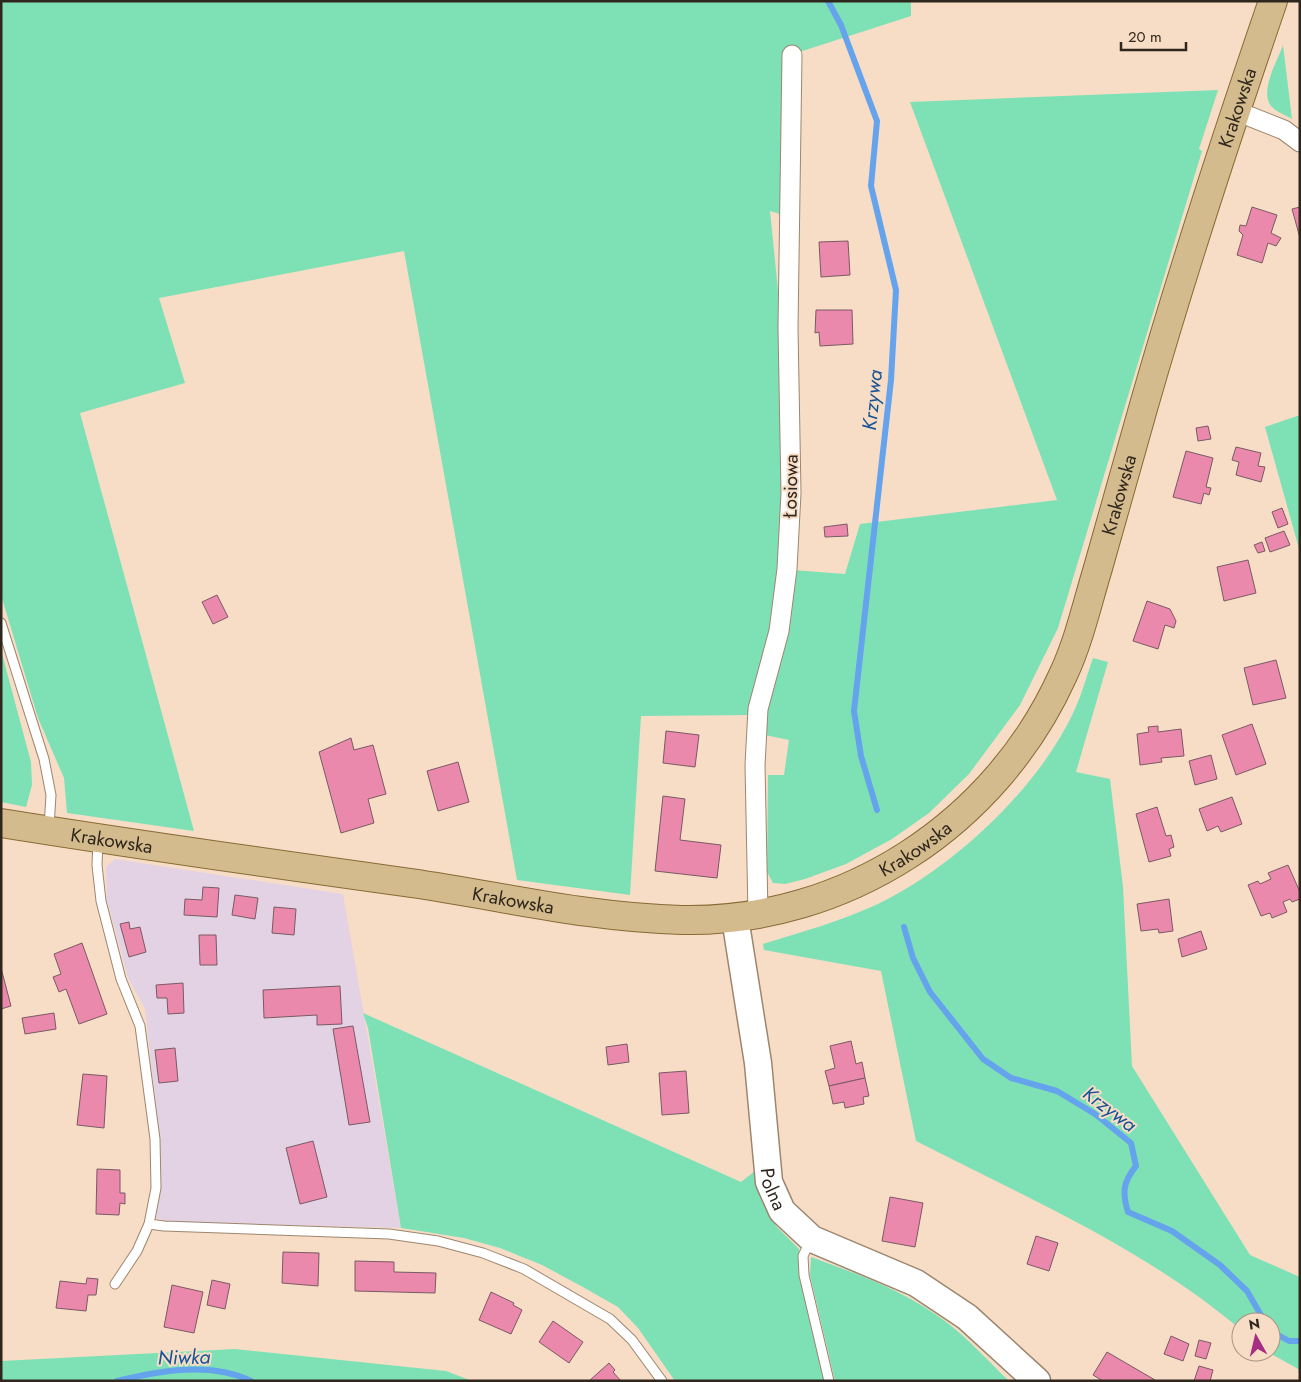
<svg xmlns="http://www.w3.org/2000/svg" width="1301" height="1382" font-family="Jost,sans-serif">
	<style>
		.commercial { fill: #e3d2e3 }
		.green { fill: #7ee1b6 }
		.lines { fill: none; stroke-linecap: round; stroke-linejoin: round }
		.stream { stroke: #66a3ed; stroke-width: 6 }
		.building { fill: #eb89ac; stroke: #795a64 }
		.lane-casing { stroke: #9d866f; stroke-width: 11 }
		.street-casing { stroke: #9d866f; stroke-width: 21 }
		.secondary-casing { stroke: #9d866f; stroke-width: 29 }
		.primary-casing { stroke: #876a34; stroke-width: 30 }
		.lane { stroke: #fff; stroke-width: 9 }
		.street { stroke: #fff; stroke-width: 19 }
		.secondary { stroke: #fff; stroke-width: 26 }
		.primary { stroke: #d4bb8d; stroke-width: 28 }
		.labels { text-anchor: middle; stroke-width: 4; stroke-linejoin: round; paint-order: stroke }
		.street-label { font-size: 19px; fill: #2f261d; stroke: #f7ddc5 }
		.water-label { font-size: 20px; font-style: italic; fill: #155396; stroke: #f7ddc5 }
	</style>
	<rect width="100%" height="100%" fill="#f7ddc5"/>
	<polygon class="commercial" points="115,859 343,894 401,1228 169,1222 156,1218 161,1188 160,1140 145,1009 128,978 107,900 106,867"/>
	<g class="green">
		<polygon points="1,1 911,1 911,16 787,56 783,215 770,211 782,330 787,494 774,631 753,715 641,716 630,895 517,880 404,251 159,298 185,383 80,413 194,831 67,813 64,778 38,718 1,595"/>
		<path d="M1283,45l9,74c-6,-4 -16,-7 -21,-13 -12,-15 7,-46 12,-61z"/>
		<polygon points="1218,90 1199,149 1202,151 1058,628 1020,705 969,774 929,813 892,839 846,864 805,879 785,884 773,883 767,872 768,775 784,775 789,740 765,735 764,709 793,570 845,574 860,524 1057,500 910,102"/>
		<polygon points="1300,415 1300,552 1265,427"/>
		<polygon points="1,650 31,762 32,785 26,807 1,802"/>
		<path d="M1093,658l15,4 -32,110 34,7 13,108 9,179 118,189 50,22v93l-32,-18h3v-30h-30v8c-95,-81 -214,-132 -325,-189l-35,-170 -117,-21 -1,-6c39,-12 78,-23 115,-40 75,-36 161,-116 196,-193 8,-17 13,-36 19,-53z"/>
		<polygon points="363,1013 741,1182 755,1171 776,1226 799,1249 801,1273 824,1381 675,1381 638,1328 618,1307 581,1286 542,1265 500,1248 464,1238 401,1228 368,1028"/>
		<path d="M811,1257c47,17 94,34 134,64 23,17 43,40 64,60h-174l-25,-106z"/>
		<polygon points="235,1349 446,1371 472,1381 1,1381 1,1361"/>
	</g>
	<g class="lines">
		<g class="stream">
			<polyline points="828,1 841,25 877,121 871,186 896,290 891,380 854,711 861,756 877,810"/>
			<path d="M904,927l9,31 17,34 53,67 28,19 46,13 38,23 36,29 5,23c-13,16 -14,27 -8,46l44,19 48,34 27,26 18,31"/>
			<polyline points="1271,1331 1289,1341 1300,1341"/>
			<path d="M117,1381c41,-10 94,-20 134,0"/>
		</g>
	</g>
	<g class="building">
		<polygon points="1252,207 1277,215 1271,233 1281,238 1276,246 1268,243 1262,263 1237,255 1243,235 1239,231 1240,225 1246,226"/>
		<polygon points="1300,207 1300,238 1292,209"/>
		<polygon points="848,241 850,275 821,277 819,242"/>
		<polygon points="816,310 852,310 853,344 820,346 819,332 815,333"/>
		<polygon points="1208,426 1211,439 1198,441 1196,428"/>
		<polygon points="1236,447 1261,453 1258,466 1265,467 1261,482 1236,475 1239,462 1232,460"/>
		<polygon points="1186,451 1213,458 1206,487 1211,488 1209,495 1204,493 1201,504 1173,497"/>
		<polygon points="1282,508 1288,524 1278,528 1272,512"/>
		<polygon points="847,524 848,536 825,537 824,527"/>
		<polygon points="1284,531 1290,545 1270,552 1265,538"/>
		<polygon points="1262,542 1265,551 1258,553 1254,545"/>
		<polygon points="1248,560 1256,593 1224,601 1217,567"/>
		<polygon points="217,595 228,617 213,624 202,602"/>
		<polygon points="1147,601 1170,609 1176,621 1174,628 1165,625 1158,649 1133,641"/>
		<polygon points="1276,660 1286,698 1253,705 1244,668"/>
		<polygon points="1252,724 1266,764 1236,775 1222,735"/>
		<polygon points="1158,726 1158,732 1181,729 1184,756 1161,758 1162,762 1140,765 1137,734 1149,732 1148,727"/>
		<polygon points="666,731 699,735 695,767 663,763"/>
		<polygon points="351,738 354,750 373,745 386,794 368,799 374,823 341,833 319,752"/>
		<polygon points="1211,755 1217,779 1195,785 1189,761"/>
		<polygon points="458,762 469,802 438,811 427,771"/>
		<polygon points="663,796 685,799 680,840 721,845 717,878 655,871"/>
		<polygon points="1232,797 1242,824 1221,832 1218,826 1207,831 1199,809"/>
		<polygon points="1157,807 1166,836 1171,835 1174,847 1169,849 1171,856 1149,862 1136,814"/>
		<polygon points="1288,865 1300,892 1300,899 1292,902 1290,899 1283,902 1287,912 1272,918 1270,913 1261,916 1248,885 1258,881 1260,884 1271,879 1268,873"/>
		<polygon points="203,887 219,888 217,917 184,915 185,899 202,900"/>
		<polygon points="235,895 258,898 255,919 232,915"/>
		<polygon points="1169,899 1173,931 1159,933 1158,929 1141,931 1137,904"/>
		<polygon points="274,907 296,909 294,935 272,933"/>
		<polygon points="129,922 130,929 140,927 146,952 129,957 120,924"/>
		<polygon points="1201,931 1207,949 1182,957 1178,939"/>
		<polygon points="199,935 216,935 217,965 200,965"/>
		<polygon points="82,943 107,1014 79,1024 66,989 59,992 53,977 61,974 54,954"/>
		<polygon points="1,968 11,1006 1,1009"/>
		<polygon points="183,983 184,1013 168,1014 167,998 157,998 156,985"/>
		<polygon points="340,986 342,1024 317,1025 317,1015 264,1018 263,990"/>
		<polygon points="54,1013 56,1029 25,1034 22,1018"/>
		<polygon points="353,1026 370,1122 349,1125 333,1029"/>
		<polygon points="851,1041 856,1064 862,1062 865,1078 829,1086 825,1071 835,1068 830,1046"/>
		<polygon points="627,1044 629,1062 608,1065 606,1047"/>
		<polygon points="175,1048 178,1081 159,1083 155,1050"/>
		<polygon points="686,1071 689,1113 662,1115 659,1073"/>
		<polygon points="83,1074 107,1076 104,1128 77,1125"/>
		<polygon points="865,1078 869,1096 863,1097 864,1104 845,1108 844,1102 833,1104 829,1086"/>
		<polygon points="313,1141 327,1197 300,1204 286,1148"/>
		<polygon points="97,1169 120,1170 120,1193 125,1193 125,1204 120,1203 119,1215 96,1214"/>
		<polygon points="890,1197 923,1203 915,1247 882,1241"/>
		<polygon points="1036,1236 1058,1243 1049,1271 1027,1264"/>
		<polygon points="283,1252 319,1253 318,1286 282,1283"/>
		<polygon points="355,1261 394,1262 394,1272 436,1273 435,1293 355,1291"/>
		<polygon points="87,1278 98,1279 96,1295 88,1295 86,1311 56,1308 60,1281 86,1284"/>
		<polygon points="212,1280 230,1284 225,1309 207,1305"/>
		<polygon points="172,1285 203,1292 194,1333 164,1327"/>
		<polygon points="491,1292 514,1303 513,1305 522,1310 511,1334 479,1320"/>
		<polygon points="553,1321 583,1342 569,1363 539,1342"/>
		<polygon points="1171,1336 1189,1344 1183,1361 1164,1354"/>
		<polygon points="1199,1340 1211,1343 1206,1359 1195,1356"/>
		<polygon points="1107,1352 1155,1380 1155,1381 1103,1381 1093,1375"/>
		<polygon points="609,1363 615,1370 613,1372 621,1381 589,1381"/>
		<polygon points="1199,1366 1213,1370 1210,1381 1194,1381"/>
	</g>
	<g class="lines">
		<defs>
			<g id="lane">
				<polyline points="1,623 44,759 51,795 49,827"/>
				<polyline points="98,841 97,865 101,901 121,979 140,1026 155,1139 156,1188 149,1224 137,1251 115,1284"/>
				<polyline points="149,1224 164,1226 389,1234 438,1241 483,1253 524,1269 610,1319 632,1340 662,1381"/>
				<polyline points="810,1241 803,1256 804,1275 829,1381"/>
			</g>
			<g id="street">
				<polyline points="1236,111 1284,130 1300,142"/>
				<polyline points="758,914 755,765 758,709 779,631 787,569 791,493 788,328 792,55"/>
			</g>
			<g id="secondary">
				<path id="s1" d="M735,918l23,145 11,119 13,29 30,28 104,44 51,34 70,64"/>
			</g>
			<g id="primary">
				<path id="s2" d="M1,823c137,22 273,41 410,60 90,13 179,35 271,37 163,3 314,-96 381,-245 16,-34 24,-71 35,-107 15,-55 31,-109 46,-163 39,-136 83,-270 129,-404"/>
			</g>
		</defs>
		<use href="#lane" class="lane-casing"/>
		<use href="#street" class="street-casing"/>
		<use href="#secondary" class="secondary-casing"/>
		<use href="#primary" class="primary-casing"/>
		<use href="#lane" class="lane"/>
		<use href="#street" class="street"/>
		<use href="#secondary" class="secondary"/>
		<use href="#primary" class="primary"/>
	</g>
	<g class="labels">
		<g class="street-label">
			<text dy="7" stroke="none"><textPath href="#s2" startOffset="1761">Krakowska</textPath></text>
			<text transform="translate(790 486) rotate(-89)" y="7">Łosiowa</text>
			<text dy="7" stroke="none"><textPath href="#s2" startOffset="1356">Krakowska</textPath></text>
			<text dy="7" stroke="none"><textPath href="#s2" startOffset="112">Krakowska</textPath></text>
			<text dy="7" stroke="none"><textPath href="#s2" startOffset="936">Krakowska</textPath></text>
			<text dy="7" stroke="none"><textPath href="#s2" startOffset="518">Krakowska</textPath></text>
			<text dy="7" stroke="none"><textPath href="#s1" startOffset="274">Polna</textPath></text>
		</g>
		<g class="water-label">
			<text transform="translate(872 400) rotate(-84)" y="7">Krzywa</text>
			<text transform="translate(1110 1109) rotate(37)" y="7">Krzywa</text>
			<text transform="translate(184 1357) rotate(-1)" y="7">Niwka</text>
		</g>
	</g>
	<rect width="1301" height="1382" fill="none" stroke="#2f261d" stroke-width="5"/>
	<g transform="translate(1256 1337) rotate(352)"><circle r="24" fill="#f7ddc5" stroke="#a79482"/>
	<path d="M0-4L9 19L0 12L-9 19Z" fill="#a52d84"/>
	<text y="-8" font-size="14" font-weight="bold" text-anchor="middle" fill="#2f261d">N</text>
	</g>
	<path d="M1121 42v8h65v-8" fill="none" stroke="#2f261d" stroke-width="2.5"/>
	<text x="1128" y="42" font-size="15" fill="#2f261d" stroke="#f7ddc5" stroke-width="4" paint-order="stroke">20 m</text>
</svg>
